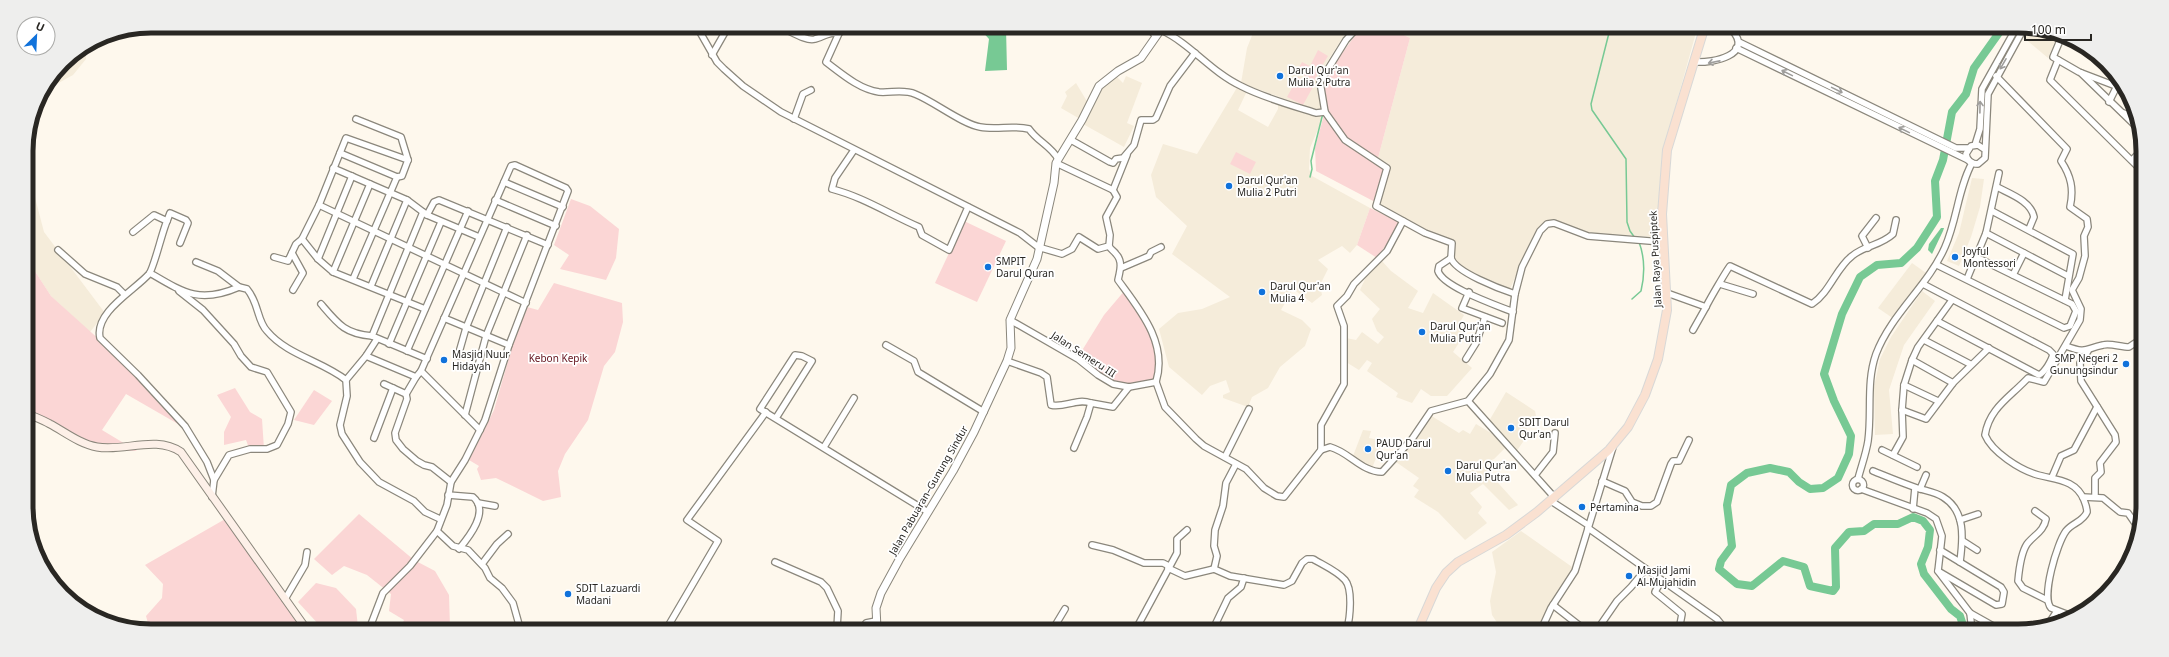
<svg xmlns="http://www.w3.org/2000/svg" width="2169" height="657" font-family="'Noto Sans',sans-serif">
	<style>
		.built { fill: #f5ecda }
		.green { fill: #fbd6d5 }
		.water { fill: #77c994 }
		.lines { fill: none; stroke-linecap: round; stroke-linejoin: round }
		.stream { stroke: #77c994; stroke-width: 1.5 }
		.river { stroke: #77c994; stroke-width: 8 }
		.minor-casing { stroke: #8b877c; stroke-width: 8 }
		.tertiary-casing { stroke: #8b877c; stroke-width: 9 }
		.secondary-casing { stroke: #8b877c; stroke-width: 9 }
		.primary-casing { stroke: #d8d8d7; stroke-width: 10 }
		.minor { stroke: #fff; stroke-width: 5.5 }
		.tertiary { stroke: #fff; stroke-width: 7 }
		.secondary { stroke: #fdf0e8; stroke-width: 7 }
		.primary { stroke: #fae1d1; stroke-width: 8 }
		.oneway { stroke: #9f9e9c }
		.poi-dot { fill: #1072db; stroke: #fff; stroke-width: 1.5 }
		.labels { text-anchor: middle; stroke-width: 3.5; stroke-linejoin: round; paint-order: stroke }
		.poi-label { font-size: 10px; fill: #292723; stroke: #fff; text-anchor: start }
		.street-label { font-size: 10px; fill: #292723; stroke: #fff }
		.park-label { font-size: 10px; fill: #62111b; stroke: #fff }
		.rim { fill: none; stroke: #292723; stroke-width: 5 }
	</style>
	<rect width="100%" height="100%" fill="#fef8ed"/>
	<g class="built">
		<polygon points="1255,28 1348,29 1322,70 1316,83 1322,109 1316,111 1285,101 1280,97 1241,83 1247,48"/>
		<polygon points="1392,29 1697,29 1662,155 1656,237 1580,232 1551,222 1543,224 1533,236 1510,289 1471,272 1457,262 1453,256 1455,241 1433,236 1380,207 1380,201 1390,169 1389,164 1378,158 1410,38"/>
		<polygon points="2026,30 2050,30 2058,34 2048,58 2023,37"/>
		<polygon points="86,47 86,59 73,75 44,91 63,63"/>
		<polygon points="1115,75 1123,83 1126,76 1142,83 1127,123 1134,126 1124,147 1083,124 1102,87"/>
		<polygon points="1076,83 1088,103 1080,119 1061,108 1067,96 1065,92"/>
		<polygon points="1238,86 1247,91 1238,110 1268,127 1278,109 1278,102 1322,117 1322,120 1310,148 1309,169 1312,176 1370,208 1357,245 1350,253 1342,246 1318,260 1328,269 1320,285 1322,295 1312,303 1293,289 1281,310 1302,320 1311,329 1305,346 1280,367 1268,388 1252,397 1248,407 1223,398 1223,395 1230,392 1226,380 1210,386 1202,395 1169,367 1159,329 1178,313 1202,309 1230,297 1172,254 1187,226 1156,197 1151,175 1163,144 1197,154"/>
		<polygon points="26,163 44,232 105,313 90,332 51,296 27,259"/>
		<polygon points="1972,178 1984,179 1980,207 1971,237 1959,266 1947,261 1959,233"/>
		<polygon points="1381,260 1391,271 1418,291 1408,308 1423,313 1433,293 1464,315 1458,326 1466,332 1453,352 1472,368 1447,396 1431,396 1421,389 1412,403 1396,397 1398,393 1367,371 1372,363 1367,360 1359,370 1346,362 1346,338 1356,340 1362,332 1378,344 1384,337 1377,331 1372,319 1380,309 1360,290 1366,277"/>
		<polygon points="1912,263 1926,273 1894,319 1878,308"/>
		<polygon points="1922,291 1935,301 1904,345 1889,390 1893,434 1875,435 1874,387 1880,359 1891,337"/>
		<polygon points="1506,392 1535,411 1536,416 1526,421 1527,436 1516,452 1489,421"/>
		<polygon points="1430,415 1459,433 1463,430 1470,434 1476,424 1491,433 1505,448 1494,459 1481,464 1518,505 1509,510 1483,484 1470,493 1482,507 1478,513 1487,523 1465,540 1438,512 1414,497 1419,490 1413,486 1419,478 1396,462"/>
		<polygon points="1363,430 1371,431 1369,438 1383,441 1372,468 1353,456"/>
		<polygon points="1521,531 1575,569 1539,630 1502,630 1492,615 1490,601 1496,572 1492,552"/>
	</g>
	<g class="green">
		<path d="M1360,29h32l18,9 -32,120c-23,-10 -44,-26 -52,-51 -2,-9 -2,-19 -3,-28z"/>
		<polygon points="1318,50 1328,56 1320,69 1311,64"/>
		<polygon points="1302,62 1319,71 1314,81 1297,71"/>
		<polygon points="1298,77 1314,85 1303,105 1287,97"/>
		<polygon points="1324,115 1345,143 1383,166 1385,170 1375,202 1316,171 1315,148"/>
		<polygon points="1236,152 1256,162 1250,174 1230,164"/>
		<polygon points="571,199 590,206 619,229 616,258 606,280 560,269 569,255 554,245"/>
		<polygon points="1370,208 1401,223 1377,258 1357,245"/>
		<polygon points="964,221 1006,241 977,302 935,283"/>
		<polygon points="27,259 51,296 123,361 185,428 126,394 102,430 137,451 108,450 28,415"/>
		<polygon points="554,283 622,303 623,322 615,352 604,366 588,420 565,454 558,471 561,497 543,501 496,478 481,480 477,469 479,466 469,460 494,410 512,347 527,307 538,310"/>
		<path d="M1126,289l22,29 9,21 5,18 -4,21c-32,20 -55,-1 -80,-21l26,-42z"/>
		<polygon points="235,388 250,412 262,419 264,449 249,448 246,440 224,445 224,432 231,417 217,395"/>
		<polygon points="314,390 332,401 314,425 294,420"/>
		<polygon points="359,514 414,560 435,571 449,595 450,627 401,627 404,620 389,611 391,594 367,575 344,566 332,575 314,559"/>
		<polygon points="227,518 307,627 149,627 146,616 162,598 163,584 145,565"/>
		<polygon points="316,583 336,588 356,609 358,627 321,627 298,602"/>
	</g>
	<g class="water">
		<polygon points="979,28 1006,28 1007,70 985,71 989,39"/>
		<polygon points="1941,228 1944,228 1943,231 1932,254 1928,250 1929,244"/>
	</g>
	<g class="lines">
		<g class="stream">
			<polyline points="1610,29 1591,104 1592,110 1626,159 1627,222 1630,231 1635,238"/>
			<polyline points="1320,77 1351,29"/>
			<polyline points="1310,177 1312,169 1311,161 1323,113"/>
			<path d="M1632,299l9,-8c4,-17 4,-33 -2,-49"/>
		</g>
		<polyline class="river" points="1961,631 1962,622 1960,616 1951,609 1924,574 1921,564 1928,547 1930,530 1923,521 1913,517 1898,524 1874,524 1864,531 1849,532 1835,548 1836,587 1833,591 1810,586 1804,567 1783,561 1752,586 1737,584 1719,569 1721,561 1732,546 1727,505 1731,485 1747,473 1770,468 1789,472 1799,482 1810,489 1823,488 1838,478 1849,454 1851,436 1834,401 1824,374 1842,314 1860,277 1877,265 1901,263 1917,248 1937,217 1935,181 1943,160 1952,112 1966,94 1974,68 2001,30"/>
		<defs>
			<g id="minor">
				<polyline points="697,27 717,62 724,69 743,86 781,112 1020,233 1038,247 1062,254 1072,249 1079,237 1098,249 1109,246"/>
				<path d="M780,27c9,3 26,15 35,12 12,-3 9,-6 24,-6"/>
				<path d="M838,28l2,3 -14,31c16,12 33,27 53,30 12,1 25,-3 36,2 20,8 47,30 65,33 17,3 33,-2 49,2 8,12 22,17 29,30"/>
				<polyline points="1148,28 1156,36"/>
				<polyline points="1356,29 1346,40 1320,82 1325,112 1345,140 1387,168 1376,206 1425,233 1452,243 1451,258"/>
				<path d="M1161,30c30,14 50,42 80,56 23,12 50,19 75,27l9,-1"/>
				<polyline points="1739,42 1956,148 1969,148"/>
				<polyline points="1736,48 1968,160"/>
				<polyline points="2089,50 2061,38 2053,57 2079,72 2121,88"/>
				<polyline points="712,55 728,27"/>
				<polyline points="2058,60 2050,80 2137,166"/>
				<path d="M1695,62c18,1 59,-7 37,-32"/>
				<polyline points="2081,73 2141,131"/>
				<path d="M1996,76l71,73 -6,12c10,15 13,28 9,46l17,12 1,8 -4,9 1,20 -6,22 -7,12 9,19 -1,11 -36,62 -16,-4 -5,5c-16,16 -34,27 -38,52 7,17 35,35 53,40 19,5 38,5 46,25 2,5 3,8 3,12 -4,10 -15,11 -21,19 -9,12 -25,66 -15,77l23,9"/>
				<polyline points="2109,102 2119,82"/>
				<polyline points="2123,113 2136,117"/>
				<polyline points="356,119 401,137 408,160"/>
				<polyline points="794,119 803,94 811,90"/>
				<polyline points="1071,140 1110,162 1113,163 1116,159 1123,158 1134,145 1141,120 1153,120 1156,118 1170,86 1195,53"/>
				<polyline points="1975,145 1980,129 1982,89 2015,30"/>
				<path d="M1984,149l-6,-4 -7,1 -5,8c1,7 5,10 12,10l7,-6 3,-64 35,-64"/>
				<path d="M854,150l-19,28 -3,11c31,8 57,25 87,38l3,8 27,15 19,-43"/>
				<polyline points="340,153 397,177 353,279"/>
				<polyline points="2132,160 2141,151"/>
				<path d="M1056,163l57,27 4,7 -11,20 4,18 -1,11c2,4 5,5 7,8 7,7 4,17 2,26 22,30 50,63 38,102"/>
				<polyline points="333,168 407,200 427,215 479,237"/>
				<polyline points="504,182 563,207"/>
				<path d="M1997,187c13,7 34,14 37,30l-5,12"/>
				<polyline points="1113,190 1127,155"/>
				<polyline points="495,200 556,226"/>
				<polyline points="319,205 526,303"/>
				<polyline points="1992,211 2073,254 2065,300"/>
				<polyline points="423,212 372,336 427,359"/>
				<polyline points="427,215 434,202 439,200 548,245"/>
				<polyline points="167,221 170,213 186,220 188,223 180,243"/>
				<path d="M133,232l21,-17 13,6c-5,11 -13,47 -18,53 -14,16 -55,38 -49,64l38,37 47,51 22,36 7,18 -2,17"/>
				<polyline points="1986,233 2068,276"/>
				<polyline points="302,239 318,259 333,272 425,309"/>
				<polyline points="1868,248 1862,236 1876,218"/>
				<polyline points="58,250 85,274 117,287 124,294"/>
				<polyline points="292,253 303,273 293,290"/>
				<polyline points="274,257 288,261 296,244 302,239 319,205 346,138 408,160 402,176 397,177"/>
				<path d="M1451,258l-12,8 -1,5c5,16 58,34 75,41"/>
				<path d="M1451,258c4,14 49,31 64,36"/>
				<polyline points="318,259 352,176"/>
				<path d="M196,262l22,9 21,16 8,2c12,14 10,32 20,42 20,24 55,30 79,49l1,16 -7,29 2,9 18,28 19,20 35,19 11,11 15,7"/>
				<polyline points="1937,265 2064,328 2070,326 2076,311 2072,304 1976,257"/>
				<polyline points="1121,268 1149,256 1151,252 1161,247"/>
				<polyline points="333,272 370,184"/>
				<path d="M150,273c34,20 50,31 89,14"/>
				<polyline points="2013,275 2024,253"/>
				<polyline points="1967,279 1986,233 1999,173"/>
				<polyline points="1720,284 1753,294"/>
				<path d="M1923,284l126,66 4,4c-1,6 -8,18 -14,21l-102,-54"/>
				<polyline points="371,286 407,200"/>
				<polyline points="179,291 203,310 234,344 241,356 251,367 267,372 291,412 288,424 277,445 267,449 250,449 229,455 214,480"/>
				<polyline points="1469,292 1462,308 1502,323"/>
				<path d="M1667,293l39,14c2,-5 22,-39 24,-41l82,38c18,-12 24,-36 40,-48 13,-11 28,-10 41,-22l3,-14"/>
				<path d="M321,304c17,20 24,30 51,32"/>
				<polyline points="444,318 509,345"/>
				<path d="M1010,320l68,39 20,16 15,9 16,3 27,-5 9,25 31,32 8,7 42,23 18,19 13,8 7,1 37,-47 9,-3c19,5 32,25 52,25l30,-33 19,-28 37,-10 22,-27 19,-34 6,-46 7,-27 18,-36 7,-7 7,-1 34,13 74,6"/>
				<polyline points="1693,330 1706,307"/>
				<polyline points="1924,340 1970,364"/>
				<polyline points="389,344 441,222"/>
				<polyline points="886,345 914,361 918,372 984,412"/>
				<path d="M2066,346c21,8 18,3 37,-1 7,-2 18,2 26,2l6,-4h5"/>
				<polyline points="407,351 468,211"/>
				<polyline points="2088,351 2080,363 2081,381 2115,435 2116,442 2100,463 2101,472 2095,478 2095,496"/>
				<polyline points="366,356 416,377 421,371 511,166 515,165 566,188 568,191 509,345 485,420 465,460 451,482 447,505 437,531 410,566 383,593 370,627"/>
				<polyline points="458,356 466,328 507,227"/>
				<polyline points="1466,359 1476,343 1485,317"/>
				<polyline points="1912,360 1953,383"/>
				<path d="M1007,361l34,12 6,4 4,28c14,3 25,-7 40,-2l-4,14 -13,31"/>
				<polyline points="421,371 480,430"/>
				<polyline points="346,380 366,356 377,339"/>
				<polyline points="384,384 406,394 407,399 395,433 396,440 403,449 417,461 424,465 432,467 451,482"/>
				<polyline points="1904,385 1938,401"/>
				<polyline points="406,394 416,377"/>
				<polyline points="1468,401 1555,498"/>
				<polyline points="1091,403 1113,407 1129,387"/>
				<polyline points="1902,410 1926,419 1953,383 1989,348"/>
				<polyline points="465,415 486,336 527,235"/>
				<polyline points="776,418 812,361 802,356 795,355 760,409 928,512"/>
				<polyline points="374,438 393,388"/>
				<polyline points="824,447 854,398"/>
				<polyline points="1321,450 1321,425 1344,384 1344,326 1337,306 1347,296 1354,284 1387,251 1403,221"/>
				<polyline points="1882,450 1917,467"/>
				<polyline points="1893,455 1903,437 1902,410 1904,385 1912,360 1918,347 1952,300"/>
				<polyline points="1225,457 1249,409"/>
				<path d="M1873,471c15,6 29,12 44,17 9,3 18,4 26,9 23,14 20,42 17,65"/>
				<polyline points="1535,475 1553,452 1555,433"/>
				<polyline points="2052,477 2061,456 2074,450 2097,407"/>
				<path d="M1858,479c3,-12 8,-25 10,-38 4,-29 -2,-59 8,-87 15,-40 52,-68 69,-107 12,-27 13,-58 27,-84"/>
				<circle cx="1858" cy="485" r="5.5"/>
				<polyline points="1602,481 1625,491 1632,502 1642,506 1651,506 1657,502 1671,464 1673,461 1679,461 1689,440"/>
				<polyline points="1861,489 1927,513 1936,519 1942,536 1938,571 1970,613 1972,631"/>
				<polyline points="1920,489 1926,475"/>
				<path d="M448,495l25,2c17,14 -4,40 -14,52"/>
				<polyline points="2083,497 2103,498 2120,512 2128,513 2139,529"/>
				<polyline points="1551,501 1588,525"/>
				<polyline points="478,503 495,506"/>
				<polyline points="1913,509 1915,488"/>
				<path d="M2035,511l11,8c-2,12 -12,16 -19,25 -6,9 -8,26 -9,37l5,7 24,12"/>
				<polyline points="1960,520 1978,514"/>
				<polyline points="1588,528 1717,619 1726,630"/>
				<polyline points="437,531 453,546 468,550 485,568 490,578 502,588 513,603 520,628"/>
				<polyline points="1963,541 1977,550"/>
				<polyline points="1092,545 1113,550 1144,563 1163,563 1169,566"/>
				<polyline points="775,562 821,582 827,588 838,611 837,628"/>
				<polyline points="482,564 497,544 508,534"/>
				<path d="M1168,568l17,8 29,-7 16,7 54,9 8,-4 10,-18 5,-4h6c10,6 24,12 32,21 8,9 5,38 2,49"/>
				<polyline points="1214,569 1217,556 1214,546 1215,530 1223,506 1226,483 1236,464"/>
				<polyline points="1938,571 1996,605 2002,604 2004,592 2001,587 1940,550"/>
				<polyline points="1661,581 1655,592 1682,614 1679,630"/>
				<polyline points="285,599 305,565 307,552"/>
				<polyline points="1553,605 1585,630"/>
				<polyline points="1970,613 2002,631"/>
				<polyline points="1216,623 1228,598 1241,587 1244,578"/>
				<polyline points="2047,626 2057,611"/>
				<polyline points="667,628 718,541 687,520 766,412"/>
				<polyline points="863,628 866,623 876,621"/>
				<polyline points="1053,629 1065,609"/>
				<polyline points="1136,629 1177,553 1177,539 1187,530"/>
				<polyline points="1541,630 1551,608 1575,571 1613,447"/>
				<polyline points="1597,630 1617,601 1631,587 1646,569"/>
			</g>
			<polyline id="tertiary" points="877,628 876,608 881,593 899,560 953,471 974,432 1007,361 1011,348 1010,320 1037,259 1054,183 1056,163 1082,120 1099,86 1118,71 1141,58 1162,28"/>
			<path id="secondary" d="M28,414c7,3 15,6 22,10 15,8 30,20 47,23 28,5 58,-12 84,5l124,175"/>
			<polyline id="primary" points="1418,629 1436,588 1446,573 1458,562 1506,535 1537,512 1609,450 1628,427 1645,395 1658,359 1667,310 1662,214 1667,150 1704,29"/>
		</defs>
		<use href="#minor" class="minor-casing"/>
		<use href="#tertiary" class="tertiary-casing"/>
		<use href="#secondary" class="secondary-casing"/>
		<use href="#primary" class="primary-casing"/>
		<use href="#minor" class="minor"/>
		<use href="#tertiary" class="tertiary"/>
		<use href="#secondary" class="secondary"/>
		<use href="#primary" class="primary"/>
	</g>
	<defs><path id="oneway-shaft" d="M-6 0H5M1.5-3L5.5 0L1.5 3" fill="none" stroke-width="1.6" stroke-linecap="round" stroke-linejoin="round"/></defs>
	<g class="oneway">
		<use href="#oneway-shaft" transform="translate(1714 62) rotate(169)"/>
		<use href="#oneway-shaft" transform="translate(2003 64) rotate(120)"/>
		<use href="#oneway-shaft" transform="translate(1787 73) rotate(-154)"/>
		<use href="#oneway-shaft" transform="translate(1837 90) rotate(26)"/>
		<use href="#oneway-shaft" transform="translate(1980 107) rotate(-89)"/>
		<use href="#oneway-shaft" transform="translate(1904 130) rotate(-154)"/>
	</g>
	<g class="poi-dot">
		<circle cx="1280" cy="76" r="4"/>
		<circle cx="1229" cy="186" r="4"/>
		<circle cx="1955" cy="257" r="4"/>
		<circle cx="988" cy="267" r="4"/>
		<circle cx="1262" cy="292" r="4"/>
		<circle cx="1422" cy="332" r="4"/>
		<circle cx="444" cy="360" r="4"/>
		<circle cx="2126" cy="364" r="4"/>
		<circle cx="1511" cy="428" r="4"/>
		<circle cx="1368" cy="449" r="4"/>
		<circle cx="1448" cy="471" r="4"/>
		<circle cx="1582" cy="507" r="4"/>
		<circle cx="1629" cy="576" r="4"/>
		<circle cx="568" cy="594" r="4"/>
	</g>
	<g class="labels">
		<g class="poi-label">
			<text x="1288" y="74">Darul Qur'an<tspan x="1288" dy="12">Mulia 2 Putra</tspan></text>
			<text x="1237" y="184">Darul Qur'an<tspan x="1237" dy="12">Mulia 2 Putri</tspan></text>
			<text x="1963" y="255">Joyful<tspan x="1963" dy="12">Montessori</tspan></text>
			<text x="996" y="265">SMPIT<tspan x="996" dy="12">Darul Quran</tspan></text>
			<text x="1270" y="290">Darul Qur'an<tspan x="1270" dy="12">Mulia 4</tspan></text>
			<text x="1430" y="330">Darul Qur'an<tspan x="1430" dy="12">Mulia Putri</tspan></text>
			<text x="452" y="358">Masjid Nuur<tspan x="452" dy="12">Hidayah</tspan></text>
			<text x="2118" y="362" text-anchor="end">SMP Negeri 2<tspan x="2118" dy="12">Gunungsindur</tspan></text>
			<text x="1519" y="426">SDIT Darul<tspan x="1519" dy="12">Qur'an</tspan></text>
			<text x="1376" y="447">PAUD Darul<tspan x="1376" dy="12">Qur'an</tspan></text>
			<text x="1456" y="469">Darul Qur'an<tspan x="1456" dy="12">Mulia Putra</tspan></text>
			<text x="1590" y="511">Pertamina</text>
			<text x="1637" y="574">Masjid Jami<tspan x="1637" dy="12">Al-Mujahidin</tspan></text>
			<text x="576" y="592">SDIT Lazuardi<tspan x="576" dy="12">Madani</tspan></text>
		</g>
		<g class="street-label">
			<text transform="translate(1655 259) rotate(-93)" y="4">Jalan Raya Puspiptek</text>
			<text transform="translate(1084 354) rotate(33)" y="4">Jalan Semeru III</text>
			<text transform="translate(928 490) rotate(-60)" y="4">Jalan Pabuaran–Gunung Sindur</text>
		</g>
		<g class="park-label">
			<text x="558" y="362">Kebon Kepik</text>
		</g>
	</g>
	<path d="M0 0H2169V657H0ZM151 33H2018A118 118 0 0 1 2136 151V506A118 118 0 0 1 2018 624H151A118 118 0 0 1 33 506V151A118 118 0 0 1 151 33Z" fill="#eeeeed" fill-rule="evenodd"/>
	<path class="rim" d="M151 33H2018A118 118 0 0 1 2136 151V506A118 118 0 0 1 2018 624H151A118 118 0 0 1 33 506V151A118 118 0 0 1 151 33Z"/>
	<g transform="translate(36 36) rotate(24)"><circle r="19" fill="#ffffff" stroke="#a9a9a7"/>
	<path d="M0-3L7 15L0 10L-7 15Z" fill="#1072db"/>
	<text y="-6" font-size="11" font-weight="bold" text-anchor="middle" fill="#292723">U</text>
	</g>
	<path d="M2025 34v6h66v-6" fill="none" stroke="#292723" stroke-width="2"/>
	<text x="2031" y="34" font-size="12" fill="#292723" stroke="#ffffff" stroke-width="3" paint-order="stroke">100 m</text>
</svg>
